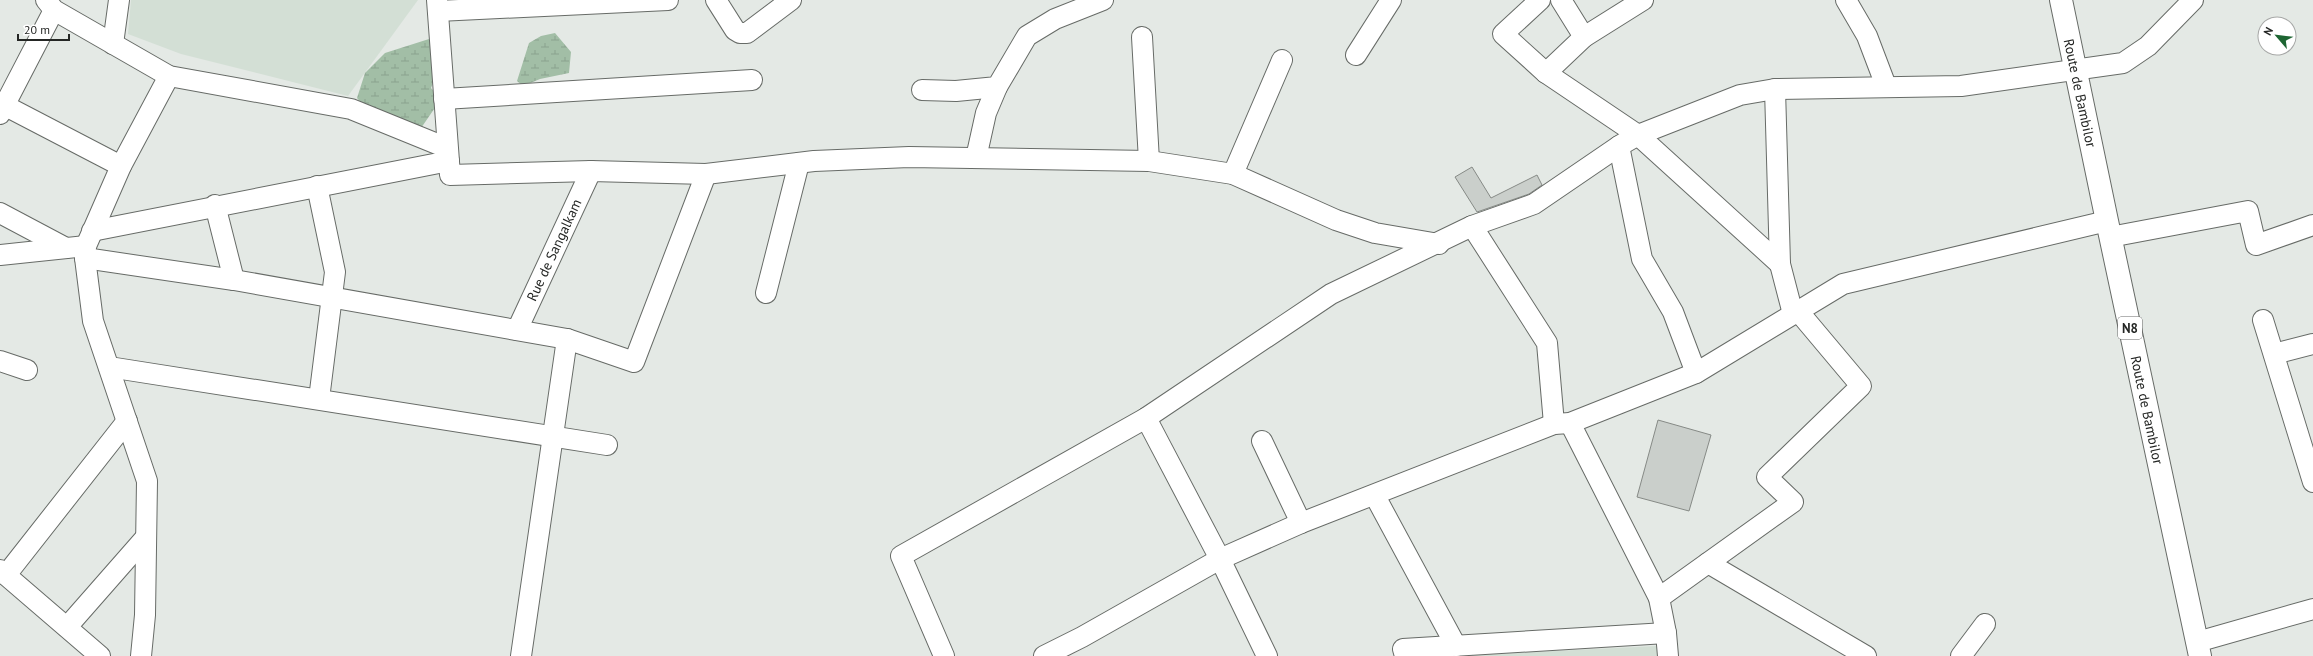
<svg xmlns="http://www.w3.org/2000/svg" width="2313" height="656" font-family="'PT Sans',sans-serif">
	<style>
		.built { fill: #d3dfd5 }
		.wetland { fill: url(#wetland-marsh) }
		.building { fill: #cacfcb; stroke: #868a86 }
		.lines { fill: none; stroke-linecap: round; stroke-linejoin: round }
		.minor-casing { stroke: #676b67; stroke-width: 22 }
		.major-casing { stroke: #676b67; stroke-width: 24 }
		.minor { stroke: #fff; stroke-width: 20 }
		.major { stroke: #fff; stroke-width: 22 }
		.labels { text-anchor: middle; stroke-width: 4; stroke-linejoin: round; paint-order: stroke }
		.shield { fill: #fff; stroke: #666766; stroke-width: 1 }
		.shield-label { font-size: 13px; font-weight: bold; fill: #242624 }
		.street-label { font-size: 14px; fill: #242624; stroke: #fff }
	</style>
	<defs>
		<pattern id="wetland-marsh" width="20" height="14" patternUnits="userSpaceOnUse"><rect width="20" height="14" fill="#a2bea6"/><path d="M1 5h8M5 5V1M11 12h8M15 12V8" fill="none" stroke="#8ba38f"/></pattern>
	</defs>
	<rect width="100%" height="100%" fill="#e4e9e5"/>
	<g class="built">
		<polygon points="131,0 418,0 348,96 181,54 128,34"/>
		<polygon points="1657,646 1658,656 1454,656"/>
	</g>
	<g class="wetland">
		<polygon points="555,33 571,52 569,73 540,79 523,86 517,81 529,43 541,36"/>
		<polygon points="429,39 441,63 431,88 441,99 419,131 369,112 357,98 365,73 385,53"/>
	</g>
	<g class="building">
		<polygon points="1472,167 1491,198 1537,175 1542,185 1529,194 1477,212 1455,177"/>
		<polygon points="1658,420 1711,435 1689,511 1637,497"/>
	</g>
	<g class="lines">
		<defs>
			<g id="minor">
				<polyline points="46,0 54,10 169,76 351,109 447,148"/>
				<polyline points="437,0 450,175 591,171 706,174 814,161 909,157 1149,161 1233,174 1336,220 1375,233 1439,244"/>
				<polyline points="716,0 735,30 740,33 747,33 791,0"/>
				<polyline points="1540,0 1503,34 1546,73 1638,135 1780,264"/>
				<polyline points="1561,0 1584,37"/>
				<polyline points="1846,0 1867,36 1886,86"/>
				<polyline points="438,11 668,0"/>
				<polyline points="1142,37 1149,161"/>
				<polyline points="113,44 119,0"/>
				<polyline points="1356,55 1391,0"/>
				<polyline points="1546,73 1584,37 1643,0"/>
				<polyline points="1775,89 1780,264 1793,314"/>
				<polyline points="922,90 956,91 997,87 1027,36 1055,19 1103,0"/>
				<polyline points="444,99 752,80"/>
				<polyline points="0,103 121,166"/>
				<polyline points="0,114 54,10"/>
				<polyline points="1619,146 1642,259 1673,312 1696,373"/>
				<polyline points="976,158 986,113 997,87"/>
				<polyline points="1233,174 1282,60"/>
				<polyline points="317,186 335,272 319,399"/>
				<polyline points="215,205 234,280"/>
				<polyline points="0,213 66,248"/>
				<polyline points="1472,226 1547,343 1554,424"/>
				<polyline points="92,231 449,161"/>
				<polyline points="2110,237 2248,211 2256,245 2313,225"/>
				<polyline points="0,255 86,246"/>
				<polyline points="85,258 234,280 567,339 634,362 706,174"/>
				<polyline points="766,293 799,163"/>
				<polyline points="2263,320 2313,482"/>
				<polyline points="517,330 591,171"/>
				<polyline points="2274,354 2313,344"/>
				<polyline points="0,361 27,370"/>
				<polyline points="109,367 607,445"/>
				<polyline points="1146,418 1220,559 1267,656"/>
				<polyline points="1570,423 1659,598 1666,633 1668,656"/>
				<polyline points="1262,441 1301,523"/>
				<polyline points="1375,496 1456,646"/>
				<polyline points="1708,563 1866,656"/>
				<polyline points="0,570 100,656"/>
				<polyline points="6,575 127,421"/>
				<polyline points="1659,598 1793,502 1767,477 1861,386 1798,311"/>
				<polyline points="67,627 146,537"/>
				<polyline points="2197,642 2313,609"/>
				<polyline points="141,656 145,615 147,481 93,321 85,258 86,246 121,166 169,76"/>
				<polyline points="521,656 567,339"/>
				<polyline points="944,656 901,556 1146,418 1331,294 1472,226 1534,204 1619,146 1638,135 1740,95 1775,89 1961,86 2123,63 2148,46 2193,0"/>
				<polyline points="1044,656 1082,637 1220,559 1301,523 1554,424 1570,423 1696,373 1843,284 2107,221"/>
				<polyline points="1405,656 1403,649 1666,633"/>
				<polyline points="1961,656 1985,624"/>
			</g>
			<polyline id="major" points="2061,0 2107,221 2200,656"/>
		</defs>
		<use href="#minor" class="minor-casing"/>
		<use href="#major" class="major-casing"/>
		<use href="#minor" class="minor"/>
		<use href="#major" class="major"/>
	</g>
	<g class="labels">
		<rect class="shield" x="2118" y="317" width="24" height="22" rx="3"/>
		<g class="shield-label">
			<text x="2130" y="333">N8</text>
		</g>
		<g class="street-label">
			<text transform="translate(2080 93) rotate(78)" y="5">Route de Bambilor</text>
			<text transform="translate(554 250) rotate(-65)" y="5">Rue de Sangalkam</text>
			<text transform="translate(2147 410) rotate(78)" y="5">Route de Bambilor</text>
		</g>
	</g>
	<g transform="translate(2277 36) rotate(298)"><circle r="19" fill="#ffffff" stroke="#a7a8a7"/>
	<path d="M0-3L7 15L0 10L-7 15Z" fill="#1d6532"/>
	<text y="-6" font-size="11" font-weight="bold" text-anchor="middle" fill="#242624">N</text>
	</g>
	<path d="M18 34v6h51v-6" fill="none" stroke="#242624" stroke-width="2"/>
	<text x="24" y="34" font-size="12" fill="#242624" stroke="#ffffff" stroke-width="3" paint-order="stroke">20 m</text>
</svg>
